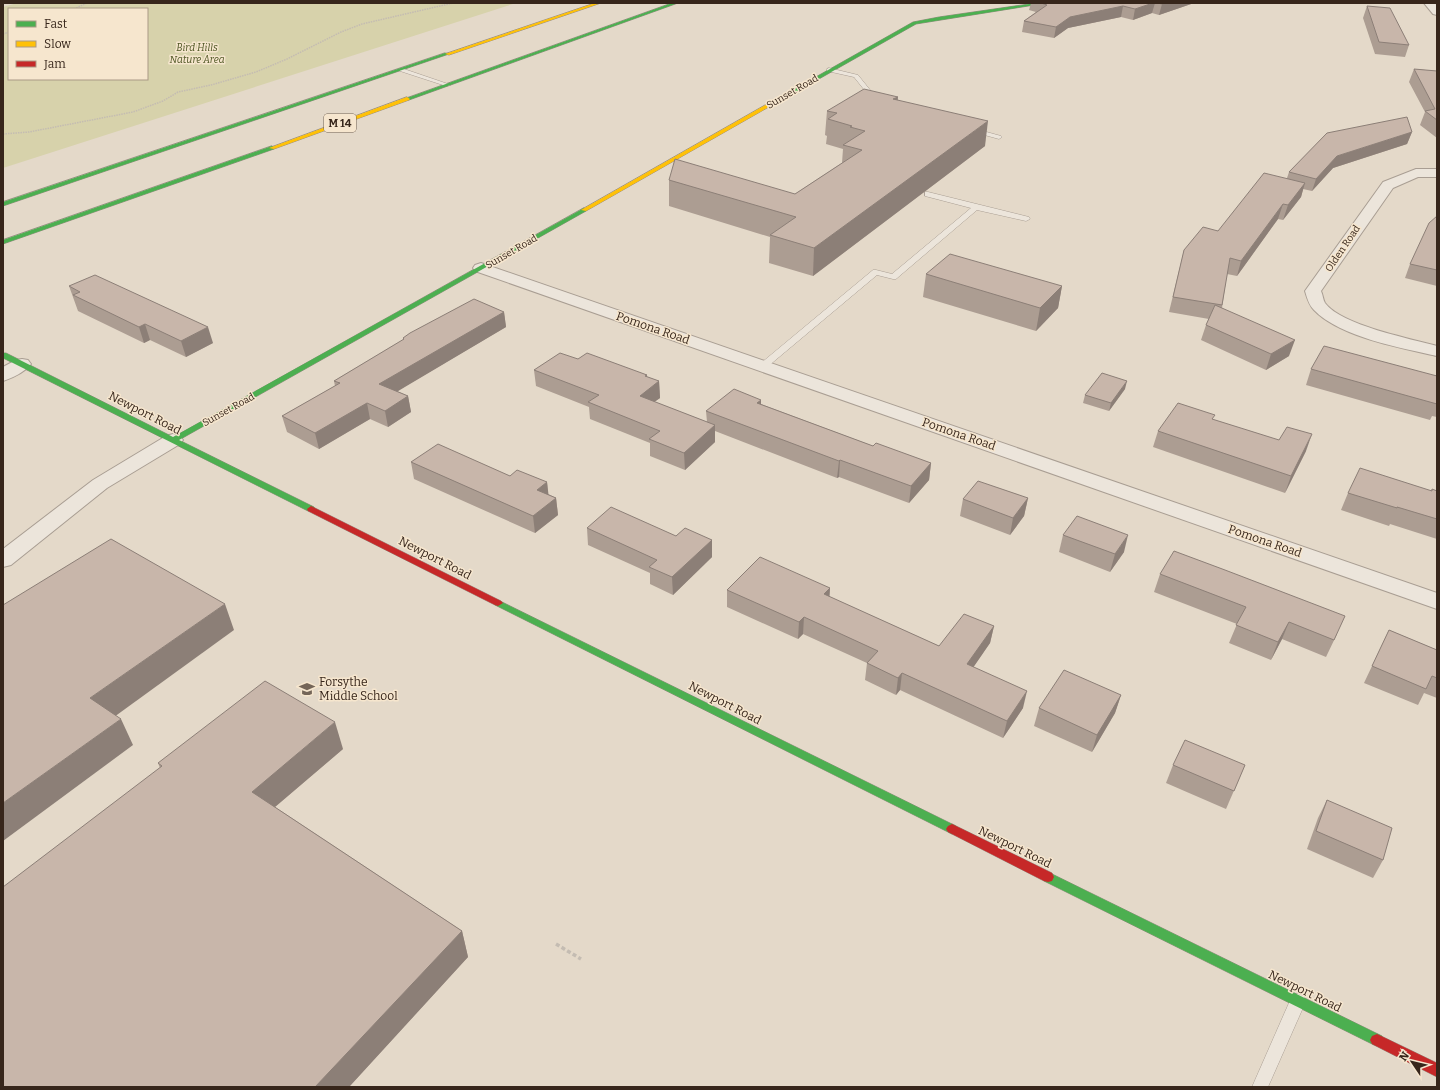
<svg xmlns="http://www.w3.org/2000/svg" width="1440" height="1090" font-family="Bitter,serif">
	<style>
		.green { fill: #d7d2ab; fill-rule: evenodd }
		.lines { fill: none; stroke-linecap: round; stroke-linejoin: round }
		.lane-casing { stroke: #a99e93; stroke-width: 1 }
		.street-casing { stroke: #a99e93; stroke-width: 2 }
		.fast-casing { stroke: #988e83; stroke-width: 1 }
		.slow-casing { stroke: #988e83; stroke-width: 1 }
		.jam-casing { stroke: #988e83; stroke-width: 1 }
		.path-far1 { stroke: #c4bcb2; stroke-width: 1.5; stroke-dasharray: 1.5 1; stroke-linecap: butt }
		.path { stroke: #c4bcb2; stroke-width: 3.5; stroke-dasharray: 4 2.5; stroke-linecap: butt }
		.lane { fill: #ece5db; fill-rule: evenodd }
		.street { fill: #ece5db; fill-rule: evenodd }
		.fast { fill: #4caf50; fill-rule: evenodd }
		.slow { fill: #ffc107; fill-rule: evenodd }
		.jam { fill: #c62828; fill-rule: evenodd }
		.wall { fill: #ac9d92 }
		.shaded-wall { fill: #8c7f77 }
		.building { fill: #c8b6aa; stroke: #8c7f77 }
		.labels { text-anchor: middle; stroke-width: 3; stroke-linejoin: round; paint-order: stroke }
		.far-park-label { font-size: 10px; font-style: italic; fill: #4c5421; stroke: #f6e6ce }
		.far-street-label { font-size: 10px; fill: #37261b; stroke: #f6e6ce }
		.shield { fill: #f6e6ce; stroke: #706051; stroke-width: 1 }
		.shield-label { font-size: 11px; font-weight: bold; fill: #37261b }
		.street-label { font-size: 12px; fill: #37261b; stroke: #f6e6ce }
		.poi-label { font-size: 12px; fill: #37261b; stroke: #f6e6ce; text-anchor: start }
	</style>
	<rect width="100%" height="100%" fill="#e4d9c9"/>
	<path class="green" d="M17,3h499l-513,165v-161zM9,9h138v70h-138z"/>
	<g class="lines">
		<defs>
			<g id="lane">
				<polygon points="829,68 858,75 879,101 874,102 854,77 827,71 827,69"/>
				<polygon points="400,69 404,69 451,85 446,86 400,71"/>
				<polygon points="972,128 1001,136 1002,137 999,139 970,131 969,130"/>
				<polygon points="925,192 928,192 1029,217 1030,219 1026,221 977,210 896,279 893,279 877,275 766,368 760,368 758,366 760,364 873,270 876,270 892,274 971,208 925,196"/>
				<polygon points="1298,994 1304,996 1306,1001 1268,1087 1252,1087 1292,996"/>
			</g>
			<g id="street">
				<polygon points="1424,3 1435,3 1437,6 1437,15 1433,14"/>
				<path d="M1416,169h21v8h-19l-25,11 -72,103c2,4 2,9 4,12 16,22 86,36 112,43v10c-36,-8 -97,-19 -123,-46 -5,-5 -7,-12 -9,-19l78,-109z"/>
				<polygon points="481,263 1437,593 1437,609 475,271 473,268 475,265"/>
				<path d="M22,359l6,1 3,4c-6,8 -19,14 -28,17v-14l13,-7z"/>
				<polygon points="173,434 180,436 183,440 180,444 107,488 11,565 3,567 3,549 93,480 166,436"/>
			</g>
			<g id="fast">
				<polygon points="672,3 678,3 409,100 404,99"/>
				<polygon points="1036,3 1047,3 916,24 773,105 768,104 913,22 939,17"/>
				<polygon points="445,53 449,54 3,206 3,202"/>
				<polygon points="272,146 275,148 274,149 3,244 3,240"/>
				<polygon points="584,208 587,210 586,211 179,440 314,507 315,509 314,511 308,511 3,358 3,353 6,353 173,437"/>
				<polygon points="498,600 956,826 958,829 956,832 952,834 948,832 495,605 493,603"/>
				<polygon points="1048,872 1382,1036 1384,1040 1382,1044 1377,1046 1372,1044 1044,881 1042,877 1044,873"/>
			</g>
			<g id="slow">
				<polygon points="595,3 601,3 449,55 445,54"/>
				<polygon points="407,97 410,99 409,100 274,149 269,148"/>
				<polygon points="769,103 774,104 586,211 581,210"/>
			</g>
			<g id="jam">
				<polygon points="311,506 501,601 503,603 498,606 495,605 308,511 307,509"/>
				<polygon points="952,824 1052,873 1054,877 1052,881 1048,882 1044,881 948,832 946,829 948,826"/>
				<polygon points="1377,1034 1437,1063 1437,1077 1372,1044 1370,1040 1372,1036"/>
			</g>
		</defs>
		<use href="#lane" class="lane-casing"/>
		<use href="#street" class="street-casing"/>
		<use href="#fast" class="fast-casing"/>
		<use href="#slow" class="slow-casing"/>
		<use href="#jam" class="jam-casing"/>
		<g class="path-far1">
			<polyline points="74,9 87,3"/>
			<polyline points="3,34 9,32"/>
			<polyline points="3,134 29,132 133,112 163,101 178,92 211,85 256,72 287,59 341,32 362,24 453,3"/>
		</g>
		<polyline class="path" points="556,944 581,959"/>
		<use href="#lane" class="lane"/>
		<use href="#street" class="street"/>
		<use href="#fast" class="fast"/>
		<use href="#slow" class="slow"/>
		<use href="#jam" class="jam"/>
	</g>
	<g class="wall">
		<polygon points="1031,3 1194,3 1159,15 1152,13 1133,20 1121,17 1068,28 1054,38 1022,32 1024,21 1036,12 1029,10"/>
		<polygon points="1367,6 1409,45 1405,57 1375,54 1363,18"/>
		<polygon points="1414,69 1437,71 1437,138 1420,125 1425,112 1409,82"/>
		<polygon points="898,100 985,146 813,276 769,263 770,237 669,206 669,180 795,194 842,163 843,149 826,144 827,136 825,135 827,111"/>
		<polygon points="1412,132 1407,144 1333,168 1312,191 1303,189 1301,197 1283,220 1278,219 1237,276 1227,274 1222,308 1289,356 1266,370 1201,340 1206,325 1209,319 1169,312 1184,250 1218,231 1287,178 1289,172"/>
		<polygon points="1437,216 1437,286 1405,278 1410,264"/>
		<polygon points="926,274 1062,286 1058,308 1036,331 923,297"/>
		<polygon points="69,286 213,343 186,357 150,340 144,343 78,311"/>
		<polygon points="504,312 506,327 397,391 408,396 411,412 388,427 370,419 319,449 287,432 282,416 335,386 334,381 403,340 403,338"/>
		<polygon points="578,359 647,375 647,377 659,381 660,398 654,402 707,422 706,411 761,400 761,404 873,446 931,463 929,480 909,503 839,477 837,478 715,431 715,442 685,470 650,456 650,443 590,419 589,407 536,386 534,370"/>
		<polygon points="1311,369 1437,376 1437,417 1432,416 1430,420 1306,385"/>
		<polygon points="1125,389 1109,411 1083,403 1085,395"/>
		<polygon points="1214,420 1306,451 1285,493 1153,447 1158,431"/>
		<polygon points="411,462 510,476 547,482 548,494 556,498 558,515 535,533 414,479"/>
		<polygon points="1432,489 1437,491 1437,539 1390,524 1389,526 1341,510 1348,493 1431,491"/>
		<polygon points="1028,498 1024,516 1010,535 960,516 963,499"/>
		<polygon points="587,528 712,540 712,557 673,595 650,584 650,573 588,545"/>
		<polygon points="1063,535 1124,552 1110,572 1059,552"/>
		<polygon points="1160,574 1337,634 1326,657 1282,639 1271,660 1229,643 1237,624 1154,592"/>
		<polygon points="830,588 829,597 939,646 994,626 990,643 973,667 1023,708 1003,738 900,690 896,695 865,680 867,663 803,634 798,639 727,607 727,590"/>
		<polygon points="1389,630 1437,650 1437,698 1424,693 1418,705 1364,683"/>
		<polygon points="1121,695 1115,713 1092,752 1034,726 1039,708"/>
		<polygon points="343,749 275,807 462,931 468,957 349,1087 3,1087 160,768 158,763"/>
		<polygon points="1173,765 1245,765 1226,809 1166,783"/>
		<polygon points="1327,800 1383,860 1373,878 1307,849 1318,818"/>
	</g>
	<g class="shaded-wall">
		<polygon points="1153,3 1155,3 1152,13 1133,20 1135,9"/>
		<polygon points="1166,3 1194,3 1159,15 1162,4"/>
		<polygon points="1123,6 1121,17 1068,28 1054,38 1056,27 1070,17"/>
		<polygon points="898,97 896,121 893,99"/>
		<polygon points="988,121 985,146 813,276 814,248"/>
		<polygon points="1412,132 1407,144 1333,168 1312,191 1316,179 1337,156"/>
		<polygon points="1305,183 1301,197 1283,220 1288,205"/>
		<polygon points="1283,204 1278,219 1237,276 1241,261"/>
		<polygon points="1062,286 1058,308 1036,331 1040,308"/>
		<polygon points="504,312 506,327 383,400 379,384"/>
		<polygon points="145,324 150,340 144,343 139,327"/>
		<polygon points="208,327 213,343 186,357 181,341"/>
		<polygon points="1295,340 1289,356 1266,370 1271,354"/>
		<polygon points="647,375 648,390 659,381 660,398 640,412 640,396 645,376"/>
		<polygon points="1127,381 1125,389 1109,411 1111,403"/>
		<polygon points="408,396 411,412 388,427 385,411"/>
		<polygon points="761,400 761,417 757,403"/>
		<polygon points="367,403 370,419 319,449 315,433"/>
		<polygon points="715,425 715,442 685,470 684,453"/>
		<polygon points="1312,434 1306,451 1285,493 1291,476"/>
		<polygon points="840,460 839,477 837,478 839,461"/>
		<polygon points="931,463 929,480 909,503 911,486"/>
		<polygon points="547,482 549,499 537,490"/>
		<polygon points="556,498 558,515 535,533 533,516"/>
		<polygon points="1028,498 1024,516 1010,535 1013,518"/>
		<polygon points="1128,535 1124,552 1110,572 1115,554"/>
		<polygon points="712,540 712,557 673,595 672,577"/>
		<polygon points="830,588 829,604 824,594"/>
		<polygon points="225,604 234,630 103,725 90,698"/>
		<polygon points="804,617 803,634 798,639 799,622"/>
		<polygon points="1289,622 1282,639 1271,660 1278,642"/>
		<polygon points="994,626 990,643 964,681 967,664"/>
		<polygon points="902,673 900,690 896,695 898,678"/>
		<polygon points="1027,691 1023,708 1003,738 1007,721"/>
		<polygon points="1121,695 1115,713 1092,752 1097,735"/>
		<polygon points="121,719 133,745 3,841 3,803"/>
		<polygon points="335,722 343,749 262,818 252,792"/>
		<polygon points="462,931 468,957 349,1087 315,1087"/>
	</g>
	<g class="building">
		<polygon points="1041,3 1153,3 1135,9 1123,6 1070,17 1056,27 1024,21 1047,5"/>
		<polygon points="1157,3 1166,3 1162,4"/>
		<polygon points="1367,6 1390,8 1409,45 1379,42"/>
		<polygon points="1414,69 1437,71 1437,120 1425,111 1435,109"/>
		<polygon points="864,89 898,97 893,99 988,121 814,248 770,235 796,217 669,180 675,159 795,194 862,150 843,145 865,131 850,127 852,126 828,119 837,113 827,111"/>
		<polygon points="1407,117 1412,132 1337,156 1316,179 1289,172 1327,133"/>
		<polygon points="1264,173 1305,183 1288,205 1283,204 1241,261 1230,258 1222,305 1173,297 1184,250 1203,227 1218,231"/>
		<polygon points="1437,216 1437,270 1410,264 1429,223"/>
		<polygon points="950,254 1062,286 1040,308 926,274"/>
		<polygon points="95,275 208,327 181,341 145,324 139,327 73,295 80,292 69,286"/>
		<polygon points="474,299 504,312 379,384 408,396 385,411 367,403 315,433 282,416 340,383 334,381 404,339 403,338 410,333"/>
		<polygon points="1215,305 1295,340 1271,354 1206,325"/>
		<polygon points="1324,346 1437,376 1437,404 1311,369"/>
		<polygon points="560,353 578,359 587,353 647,375 645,376 659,381 640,396 715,425 684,453 649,439 660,431 588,402 599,395 534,370"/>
		<polygon points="1102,373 1127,381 1111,403 1085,395"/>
		<polygon points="734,389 761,400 757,403 873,446 876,443 931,463 911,486 840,460 839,461 706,411"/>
		<polygon points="1178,403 1215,415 1212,419 1279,440 1287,427 1312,434 1291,476 1158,431"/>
		<polygon points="438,444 510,476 517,470 547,482 537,490 556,498 533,516 411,462"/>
		<polygon points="1360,468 1432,491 1432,489 1437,491 1437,519 1397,507 1397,508 1348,493"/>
		<polygon points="978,481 1028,498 1013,518 963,499"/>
		<polygon points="611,507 676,536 685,528 712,540 672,577 649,567 657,560 587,528"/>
		<polygon points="1077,516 1128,535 1115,554 1063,535"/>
		<polygon points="111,539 225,604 90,698 121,719 3,803 3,605"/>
		<polygon points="1174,551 1225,570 1345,616 1334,640 1289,622 1278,642 1236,625 1246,607 1160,574"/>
		<polygon points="760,557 830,588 824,594 939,646 964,614 994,626 967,664 1027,691 1007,721 902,673 898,678 867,663 878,651 804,617 799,622 727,590"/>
		<polygon points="1389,630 1437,650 1437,678 1432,676 1426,689 1372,666"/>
		<polygon points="1064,670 1121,695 1097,735 1039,708"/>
		<polygon points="265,681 335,722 252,792 462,931 315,1087 3,1087 3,887 162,766 158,763"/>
		<polygon points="1185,740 1245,765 1234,791 1173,765"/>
		<polygon points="1327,800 1392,828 1383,860 1316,831"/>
	</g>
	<defs>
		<symbol id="school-bare" viewBox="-9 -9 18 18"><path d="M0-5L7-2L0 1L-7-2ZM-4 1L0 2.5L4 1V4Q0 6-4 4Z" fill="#746558" stroke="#f6e6ce" stroke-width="2.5" paint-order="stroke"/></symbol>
	</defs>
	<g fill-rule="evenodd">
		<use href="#school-bare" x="296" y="678" width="22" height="22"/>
	</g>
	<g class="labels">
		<g class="far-park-label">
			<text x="197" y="51">Bird Hills<tspan x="197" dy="12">Nature Area</tspan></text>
		</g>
		<g class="far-street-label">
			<text transform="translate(792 91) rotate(-30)" y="4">Sunset Road</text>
			<text transform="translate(1342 248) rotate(-56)" y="4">Olden Road</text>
			<text transform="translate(511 251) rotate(-30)" y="4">Sunset Road</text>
			<text transform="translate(228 409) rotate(-29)" y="4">Sunset Road</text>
		</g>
		<rect class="shield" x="324" y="114" width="32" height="18" rx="3"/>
		<g class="shield-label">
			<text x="340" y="127">M 14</text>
		</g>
		<g class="street-label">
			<text transform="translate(653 328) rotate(19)" y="4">Pomona Road</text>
			<text transform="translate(145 413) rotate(27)" y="4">Newport Road</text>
			<text transform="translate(959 434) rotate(19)" y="4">Pomona Road</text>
			<text transform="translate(1265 541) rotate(19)" y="4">Pomona Road</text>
			<text transform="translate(435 558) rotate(27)" y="4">Newport Road</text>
			<text transform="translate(725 703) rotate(27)" y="4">Newport Road</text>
			<text transform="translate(1015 847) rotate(26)" y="4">Newport Road</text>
			<text transform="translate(1305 991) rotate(26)" y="4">Newport Road</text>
		</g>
		<g class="poi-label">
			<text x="319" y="686">Forsythe<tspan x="319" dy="14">Middle School</tspan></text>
		</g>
	</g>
	<rect width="1440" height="1090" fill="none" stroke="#37261b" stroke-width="8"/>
	<rect x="8" y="8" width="140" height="72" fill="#f6e6ce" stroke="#aa9986"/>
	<rect x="16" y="21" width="20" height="6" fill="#4caf50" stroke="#aa9986"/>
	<text x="44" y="28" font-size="12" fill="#37261b">Fast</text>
	<rect x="16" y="41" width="20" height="6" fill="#ffc107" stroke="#aa9986"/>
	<text x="44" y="48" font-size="12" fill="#37261b">Slow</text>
	<rect x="16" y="61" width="20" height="6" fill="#c62828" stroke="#aa9986"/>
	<text x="44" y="68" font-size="12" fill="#37261b">Jam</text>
	<g transform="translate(1412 1062) rotate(305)" stroke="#f6e6ce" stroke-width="3" paint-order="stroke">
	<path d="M0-3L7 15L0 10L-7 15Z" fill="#37261b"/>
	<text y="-6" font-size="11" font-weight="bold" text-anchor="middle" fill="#37261b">N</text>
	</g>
</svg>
